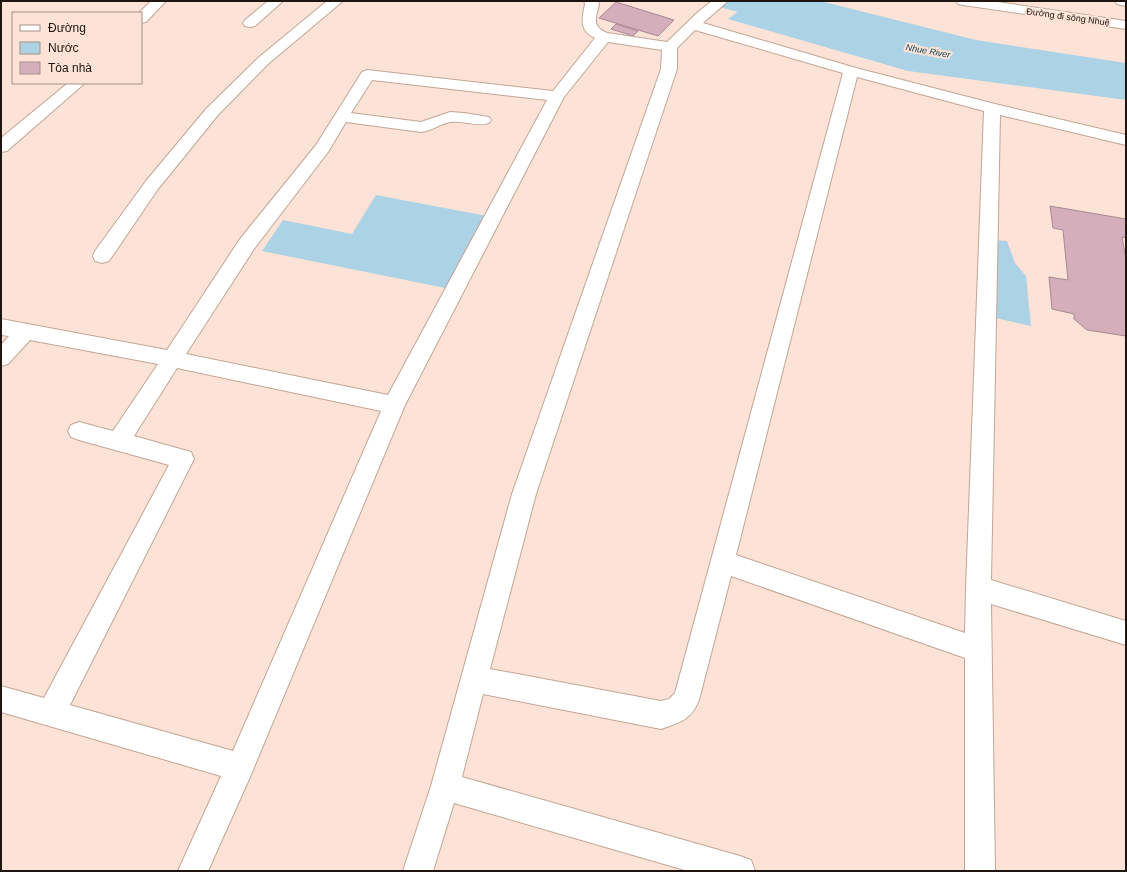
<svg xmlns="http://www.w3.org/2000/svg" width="1127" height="872" font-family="Arial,sans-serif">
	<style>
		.water { fill: #acd2e5 }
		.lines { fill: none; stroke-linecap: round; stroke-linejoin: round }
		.river { fill: #acd2e5; fill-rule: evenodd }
		.building { fill: #d5aebb; stroke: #a88892 }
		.street-casing { stroke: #c2a595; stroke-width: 2 }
		.secondary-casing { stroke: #c2a595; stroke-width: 2 }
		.street { fill: #fff; fill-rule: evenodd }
		.secondary { fill: #fff; fill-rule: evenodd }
		.labels { text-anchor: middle; stroke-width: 4; stroke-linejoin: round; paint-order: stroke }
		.far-street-label { font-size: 9px; fill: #1f140f; stroke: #fde3d7 }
		.far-water-label { font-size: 9px; font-style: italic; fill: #114458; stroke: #fde3d7 }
	</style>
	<rect width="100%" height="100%" fill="#fde3d7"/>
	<g class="water">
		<polygon points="752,1 820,1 976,40 1126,63 1126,100 908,71 728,19"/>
		<polygon points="376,195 487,216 450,289 262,251 283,220 352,234"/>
		<polygon points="991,240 1007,241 1015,263 1026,276 1031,326 991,317"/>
	</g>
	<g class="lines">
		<polygon class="river" points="719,1 770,1 823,15 828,22 823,29 812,32 723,8"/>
	</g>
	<g class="building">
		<polygon points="616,2 674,20 658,36 599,18"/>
		<polygon points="616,24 638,31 633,36 611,29"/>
		<polygon points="1050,206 1126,219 1126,238 1122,237 1126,259 1126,336 1087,330 1074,319 1074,314 1052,309 1049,277 1068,280 1063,230 1053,228"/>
	</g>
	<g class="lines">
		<defs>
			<g id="street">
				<polygon points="151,1 166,1 146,22 141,23 141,13 139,13"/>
				<polygon points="268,1 283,1 255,26 250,27 245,26 243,23 245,20"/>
				<polygon points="327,1 343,1 268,64 218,115 158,189 109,261 102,263 95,261 93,256 95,251 146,181 206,109 258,58"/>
				<path d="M584,1h14l1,3c-3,15 -8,22 8,29l60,9 31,-30 14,-11h16l-25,22 153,45 139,36 131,31v10l-126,-30 -9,465 135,41v24l-135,-41 4,267h-30v-213l-234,-82 -32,124c-8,20 -18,22 -38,29l-178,-35 -21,83 278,79 11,4 4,11h-67l-234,-68 -21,68h-30l28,-85 81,-292 149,-425 1,-19 -54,-8 -44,55 -159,308 -155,372 -42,94h-30l43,-95 -220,-64v-26l43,12 125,-233 -90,-25 -8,-3 -3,-6 3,-6 8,-3 34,9 45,-67 -128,-24 -22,24 -7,2v-21l8,-9 -8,-1v-16l166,31 73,-111 76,-94 46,-73 5,-2 186,21 42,-53c-16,-7 -13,-19 -10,-34zM695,30l148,43 -168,620 -6,6 -8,2 -171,-32 46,-175 141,-425v-21zM857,77l127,34 -18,477 -1,45 -229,-78zM372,80l175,20 -159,295 -202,-41 68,-105 74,-97 18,-30 75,10c11,-1 20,-9 30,-10 13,-2 25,5 38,1l2,-3 -2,-3 -25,-4 -14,-1 -29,10 -70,-9zM177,368l204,43 -148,340 -163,-46 124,-246 -3,-7 -57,-16z"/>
				<polygon points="1115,1 1126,1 1126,6 1117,4"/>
				<polygon points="68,83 85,83 7,151 1,152 1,138"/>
			</g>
			<polygon id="secondary" points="956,1 991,1 1126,21 1126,29 963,5 958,4"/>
		</defs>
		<use href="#street" class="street-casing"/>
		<use href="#secondary" class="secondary-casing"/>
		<use href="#street" class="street"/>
		<use href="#secondary" class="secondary"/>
	</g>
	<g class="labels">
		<g class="far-street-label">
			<text transform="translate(1068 17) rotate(8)" y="3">Đường đi sông Nhuệ</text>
		</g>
		<g class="far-water-label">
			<text transform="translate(928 51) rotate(10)" y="3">Nhue River</text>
		</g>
	</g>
	<rect width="1127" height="872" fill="none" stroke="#1f140f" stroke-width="4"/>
	<rect x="12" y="12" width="130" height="72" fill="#fde3d7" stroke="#a49087"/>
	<rect x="20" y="25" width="20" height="6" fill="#ffffff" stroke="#a49087"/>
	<text x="48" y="32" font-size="12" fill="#1f140f">Đường</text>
	<rect x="20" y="42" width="20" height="12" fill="#acd2e5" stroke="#a49087"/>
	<text x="48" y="52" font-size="12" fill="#1f140f">Nước</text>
	<rect x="20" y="62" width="20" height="12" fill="#d5aebb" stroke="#a49087"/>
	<text x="48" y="72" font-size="12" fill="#1f140f">Tòa nhà</text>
</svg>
